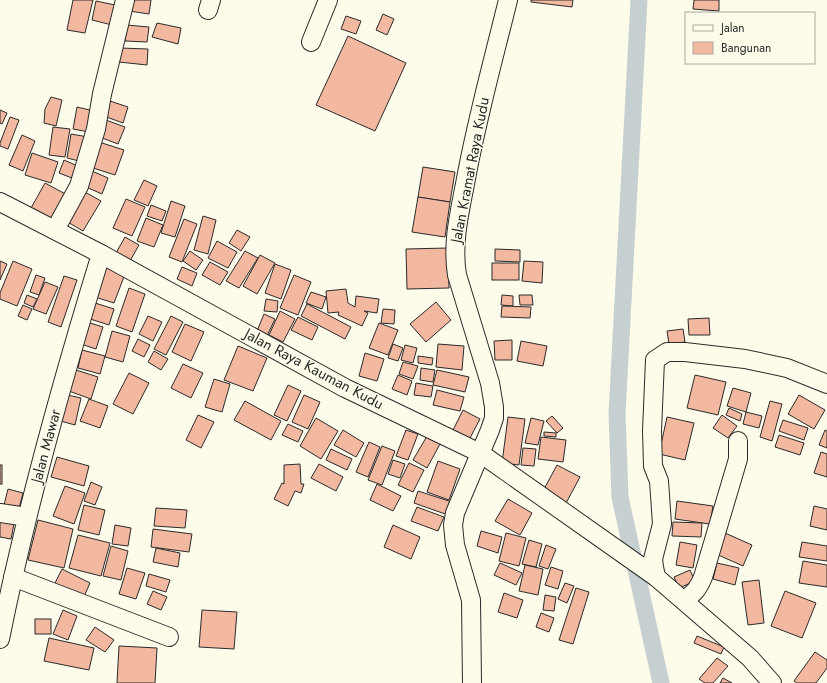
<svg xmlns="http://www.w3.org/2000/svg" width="827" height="683" font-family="Jost,sans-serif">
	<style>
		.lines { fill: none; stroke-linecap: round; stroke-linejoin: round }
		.canal { stroke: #c7d0d0; stroke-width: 17 }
		.building { fill: #f2b8a0; stroke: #2b2b2b }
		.minor-casing { stroke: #2b2b2b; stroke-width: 20 }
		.minor { stroke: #fdfbea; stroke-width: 18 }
		.labels { text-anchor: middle; stroke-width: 3; stroke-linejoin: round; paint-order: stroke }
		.street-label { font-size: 15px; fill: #2b2b2b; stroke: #fdfbea }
	</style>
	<rect width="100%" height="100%" fill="#fdfbea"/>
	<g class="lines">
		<polyline class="canal" points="639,0 617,414 620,497 661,683"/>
	</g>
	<g class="building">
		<polygon points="73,0 93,0 85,33 67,30"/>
		<polygon points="131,0 151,0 149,14 129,11"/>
		<polygon points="531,0 573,0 572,7 531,2"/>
		<polygon points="694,0 719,0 719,11 693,9"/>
		<polygon points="96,1 115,5 112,25 92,20"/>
		<polygon points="383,14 394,19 387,35 376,30"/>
		<polygon points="346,16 361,21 356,34 341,29"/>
		<polygon points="157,23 181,28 178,44 152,37"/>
		<polygon points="127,25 149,27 147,42 125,41"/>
		<polygon points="348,36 406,63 375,131 316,105"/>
		<polygon points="120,48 148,49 147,65 119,62"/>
		<polygon points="51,97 62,100 56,126 44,123 45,109"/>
		<polygon points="107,100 128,107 123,123 101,115"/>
		<polygon points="77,107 94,111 89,132 73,129"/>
		<polygon points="0,110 7,113 2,124 0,123"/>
		<polygon points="10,117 19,120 8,149 0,146 0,143"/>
		<polygon points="103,119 125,127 118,144 97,136"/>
		<polygon points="53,127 70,129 65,157 49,155"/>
		<polygon points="71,134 88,137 83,162 67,158"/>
		<polygon points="22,135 35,141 23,171 9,165"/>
		<polygon points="99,142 124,150 115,175 90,167"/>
		<polygon points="32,153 58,162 51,183 25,175"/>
		<polygon points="64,160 82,168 77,180 59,173"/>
		<polygon points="423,167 455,172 450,202 418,197"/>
		<polygon points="92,171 108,178 102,194 86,187"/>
		<polygon points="144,180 157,186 148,206 134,200"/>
		<polygon points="45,183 71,197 57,222 31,208"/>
		<polygon points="83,191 101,201 83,231 66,221"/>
		<polygon points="418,197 450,202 445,237 412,232"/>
		<polygon points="126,199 145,207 132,236 113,228"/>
		<polygon points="171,201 185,206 175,237 161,233"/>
		<polygon points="151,205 166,211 162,221 147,216"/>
		<polygon points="203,216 216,220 208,254 194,250"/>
		<polygon points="146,218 163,225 154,247 137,241"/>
		<polygon points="184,219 197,224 182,262 169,257"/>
		<polygon points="237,230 250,237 241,251 229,243"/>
		<polygon points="125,237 139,245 130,261 116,253"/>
		<polygon points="217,241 237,252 228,268 208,258"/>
		<polygon points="448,248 449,288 407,289 406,249"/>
		<polygon points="495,249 520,250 520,262 495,261"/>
		<polygon points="190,251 203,260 196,270 183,261"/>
		<polygon points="245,251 258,258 239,288 226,281"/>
		<polygon points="260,255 275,263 257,294 243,286"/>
		<polygon points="0,261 7,264 0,280"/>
		<polygon points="13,261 32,269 17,306 0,299 0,293"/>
		<polygon points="524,261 543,262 542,283 522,281"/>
		<polygon points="210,262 228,272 220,285 202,275"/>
		<rect x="492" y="263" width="27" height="17"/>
		<polygon points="275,264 291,270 281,299 265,293"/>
		<polygon points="106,267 125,274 114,303 95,297"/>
		<polygon points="182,267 197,273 192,286 177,279"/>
		<polygon points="36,275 45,278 39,295 30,292"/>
		<polygon points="294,275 311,282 298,315 280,308"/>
		<polygon points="64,276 77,280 61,327 48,322"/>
		<polygon points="45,282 58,287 46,314 33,309"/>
		<polygon points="129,288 145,294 132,332 116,326"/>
		<polygon points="346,289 348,303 355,307 356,296 379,299 377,313 364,311 368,313 362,326 338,315 339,312 328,313 326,291"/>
		<polygon points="311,292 326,297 322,309 306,303"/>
		<polygon points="27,295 37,299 33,307 24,303"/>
		<polygon points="502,295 513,296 513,306 501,305"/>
		<polygon points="519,295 532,295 533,305 520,305"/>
		<polygon points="266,299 278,301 277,312 264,311"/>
		<polygon points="92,302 114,309 109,325 87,318"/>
		<polygon points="436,302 451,320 426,342 410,324"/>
		<polygon points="307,304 351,327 345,339 301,316"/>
		<polygon points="23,305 32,309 27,320 18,316"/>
		<polygon points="502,306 531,307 530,318 501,317"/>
		<polygon points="383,309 395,310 394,324 381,323"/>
		<polygon points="280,311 295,319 283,342 269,335"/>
		<polygon points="264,314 275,319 267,336 257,331"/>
		<polygon points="148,316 162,322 153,341 139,334"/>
		<polygon points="171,316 183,322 166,355 154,349"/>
		<polygon points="298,317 318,327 312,340 291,330"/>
		<polygon points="709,318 710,335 689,335 688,319"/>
		<polygon points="87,322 103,327 96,349 81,344"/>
		<polygon points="379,323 398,330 388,355 369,348"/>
		<polygon points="185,324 204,332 191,361 172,352"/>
		<polygon points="683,329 685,342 669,344 667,331"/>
		<polygon points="112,331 130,336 123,362 105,357"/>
		<polygon points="138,339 150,345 144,357 132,351"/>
		<polygon points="512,340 512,360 495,360 494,341"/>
		<polygon points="521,341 547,346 543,366 517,361"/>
		<polygon points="393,344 403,348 398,361 388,358"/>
		<polygon points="438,344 464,346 462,370 436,367"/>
		<polygon points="405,345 417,348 413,363 401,360"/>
		<polygon points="238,346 267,358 253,391 224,380"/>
		<polygon points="82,350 105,356 100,374 78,368"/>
		<polygon points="154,351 168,359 161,370 148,362"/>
		<polygon points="365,353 384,359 377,381 359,376"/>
		<polygon points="418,356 433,358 432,365 418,363"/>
		<polygon points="403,362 418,366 413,379 399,374"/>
		<polygon points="183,364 203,373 191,398 171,388"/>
		<polygon points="421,368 435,370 433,382 420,380"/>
		<polygon points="73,369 98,377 91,399 66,390"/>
		<polygon points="437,370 469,377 465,392 433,385"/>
		<polygon points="129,373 149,383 133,414 113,404"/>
		<polygon points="398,375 412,381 407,395 392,389"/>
		<polygon points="695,375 726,382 718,415 687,408"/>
		<polygon points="214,379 230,384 222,412 205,407"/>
		<polygon points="416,383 433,386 431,397 414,395"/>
		<polygon points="288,385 301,391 287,421 274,415"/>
		<polygon points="733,388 751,393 746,412 727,406"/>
		<polygon points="437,390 464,397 460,411 433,405"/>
		<polygon points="63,394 81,398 75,425 57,420"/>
		<polygon points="304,395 320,402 308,429 292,422"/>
		<polygon points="799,395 825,410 814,429 788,414"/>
		<polygon points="89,399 108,406 100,428 80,421"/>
		<polygon points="245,401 281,421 271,440 234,420"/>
		<polygon points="770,401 782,404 772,441 760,437"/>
		<polygon points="729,408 742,414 740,421 726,415"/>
		<polygon points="463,410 480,419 470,438 453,430"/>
		<polygon points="746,412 762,416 759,428 743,424"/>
		<polygon points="198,415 214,422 201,448 186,440"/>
		<polygon points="722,415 737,426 728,438 713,428"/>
		<polygon points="552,416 563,428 557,433 546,421"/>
		<polygon points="508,417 525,419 519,465 502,463"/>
		<polygon points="667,417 694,423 685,460 659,454"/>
		<polygon points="316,418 338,431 321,459 300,446"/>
		<polygon points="531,418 544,421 538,445 525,443"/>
		<polygon points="783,420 808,428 804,440 779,431"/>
		<polygon points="288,424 303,431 298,442 282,435"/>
		<polygon points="343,430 364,443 356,457 334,445"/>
		<polygon points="406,430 418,434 408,460 396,456"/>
		<polygon points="825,430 827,431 827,448 819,445"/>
		<polygon points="544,432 556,433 556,437 544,436"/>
		<polygon points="779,435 804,443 800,455 775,447"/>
		<polygon points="427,436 440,444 427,468 413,460"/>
		<polygon points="541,437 566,440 563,462 538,459"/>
		<polygon points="369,442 380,447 368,477 356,472"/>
		<polygon points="382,446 395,451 382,485 368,480"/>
		<polygon points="523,448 536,449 534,466 521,465"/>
		<polygon points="331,449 352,459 347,470 326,460"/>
		<polygon points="821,452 827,454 827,477 814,473"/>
		<polygon points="57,457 89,466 84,486 51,477"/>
		<polygon points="393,460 405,464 400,478 388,474"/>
		<polygon points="438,461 460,469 449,500 427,492"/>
		<polygon points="409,463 424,470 413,492 398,485"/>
		<polygon points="300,464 301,484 304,484 301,493 295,491 288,506 274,499 282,483 284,484 284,465"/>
		<polygon points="319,464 343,477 336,491 311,478"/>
		<rect x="0" y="465" width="2" height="19"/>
		<polygon points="557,465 580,477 566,503 543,491"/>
		<polygon points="91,482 102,487 95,505 84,501"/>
		<polygon points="377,484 401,496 393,511 370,500"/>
		<polygon points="65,486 85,493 74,524 53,516"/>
		<polygon points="8,489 23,493 18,512 3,509"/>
		<polygon points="418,491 452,502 448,515 414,503"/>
		<polygon points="508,499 532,513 520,535 495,521"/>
		<polygon points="677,501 713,506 710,524 675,519"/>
		<polygon points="84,505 105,510 99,535 78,530"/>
		<polygon points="814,506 827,509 827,530 810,526"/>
		<polygon points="417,507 444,517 438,531 411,521"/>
		<polygon points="156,508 187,510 185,528 154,526"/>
		<polygon points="0,516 15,519 11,539 0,537"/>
		<polygon points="38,520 73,529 64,568 28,560"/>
		<polygon points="673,522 702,523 701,537 672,536"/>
		<polygon points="115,525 131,528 128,546 112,544"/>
		<polygon points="393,525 420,537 411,559 384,547"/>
		<polygon points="153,529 192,534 189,552 151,547"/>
		<polygon points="481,531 502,537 498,553 477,546"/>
		<polygon points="506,533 526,538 519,566 499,561"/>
		<polygon points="725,533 752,545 743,566 716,554"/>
		<polygon points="78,535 110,543 101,576 69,568"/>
		<polygon points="529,540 542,544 536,567 522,564"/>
		<polygon points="680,542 697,545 693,568 676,565"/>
		<polygon points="802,542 827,546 827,561 799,557"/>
		<polygon points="546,545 556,549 548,569 539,566"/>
		<polygon points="111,546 128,551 121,580 103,576"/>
		<polygon points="156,548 180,553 178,567 153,562"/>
		<polygon points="803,561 827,565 827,587 799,583"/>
		<polygon points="500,563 522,573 516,585 494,575"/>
		<polygon points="717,563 739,568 735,585 713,579"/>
		<polygon points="525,565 543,569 538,595 519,591"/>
		<polygon points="551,567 563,571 558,589 545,585"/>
		<polygon points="127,568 145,573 136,599 119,594"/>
		<polygon points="62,569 90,583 83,599 54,585"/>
		<polygon points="690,570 695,581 679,588 674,577"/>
		<polygon points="149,574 170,580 166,592 146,586"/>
		<polygon points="759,580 764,623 748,625 742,582"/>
		<polygon points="565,583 574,586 567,603 558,599"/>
		<polygon points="576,588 589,592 573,644 559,640"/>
		<polygon points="153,591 167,597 161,610 147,604"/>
		<polygon points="785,591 816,603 802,638 771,626"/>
		<polygon points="504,593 523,600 517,618 498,612"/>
		<polygon points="545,595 556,597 554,611 543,610"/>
		<polygon points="63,610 77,616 68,640 53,634"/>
		<polygon points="202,610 237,612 234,649 199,647"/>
		<polygon points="541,613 554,618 549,632 536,627"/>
		<rect x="35" y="619" width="16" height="15"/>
		<polygon points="95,627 114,640 105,652 86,640"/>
		<polygon points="697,636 724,647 721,654 694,643"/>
		<polygon points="49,638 94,648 89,670 44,661"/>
		<polygon points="119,646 157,648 155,683 117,683"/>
		<polygon points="815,652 827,660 827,668 816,683 797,683 794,681"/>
		<polygon points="717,658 728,666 713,683 705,683 699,679"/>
		<polygon points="723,678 732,683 720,683"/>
	</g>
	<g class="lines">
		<defs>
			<g id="minor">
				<polyline points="208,10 211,0"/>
				<polyline points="311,42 328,0"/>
				<polyline points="0,202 101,254 345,388 480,453 656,577 750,658 772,683"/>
				<polyline points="55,230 79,186 96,129 102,94 125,0"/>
				<polyline points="0,513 27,517"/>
				<polyline points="13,577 169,637"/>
				<polyline points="656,577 654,567 653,559 662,524 659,481 653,466 652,431 655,360 667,352 685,352 745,359 787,368 827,384"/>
				<path d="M683,600c11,-6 15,-11 20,-23l35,-118v-18"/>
				<path d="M0,639c26,-130 62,-258 101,-385"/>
				<path d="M472,683l-1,-83 -16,-55 -2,-20 2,-12 35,-83 4,-12v-11l-4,-24 -33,-108c-5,-31 2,-60 8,-91 11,-62 28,-123 43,-184"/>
			</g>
		</defs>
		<use href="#minor" class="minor-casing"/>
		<use href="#minor" class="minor"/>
	</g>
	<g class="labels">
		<g class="street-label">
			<text transform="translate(470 170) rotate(-79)" y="5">Jalan Kramat Raya Kudu</text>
			<text transform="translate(314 369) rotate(28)" y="5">Jalan Raya Kauman Kudu</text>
			<text transform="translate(46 446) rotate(-75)" y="5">Jalan Mawar</text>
		</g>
	</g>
	<rect x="685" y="12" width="130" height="52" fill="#fdfbea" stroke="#a9a89e"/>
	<rect x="693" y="25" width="20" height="6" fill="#fdfbea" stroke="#a9a89e"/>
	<text x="721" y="32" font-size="12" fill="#2b2b2b">Jalan</text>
	<rect x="693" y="42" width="20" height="12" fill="#f2b8a0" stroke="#a9a89e"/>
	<text x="721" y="52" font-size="12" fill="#2b2b2b">Bangunan</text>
</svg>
